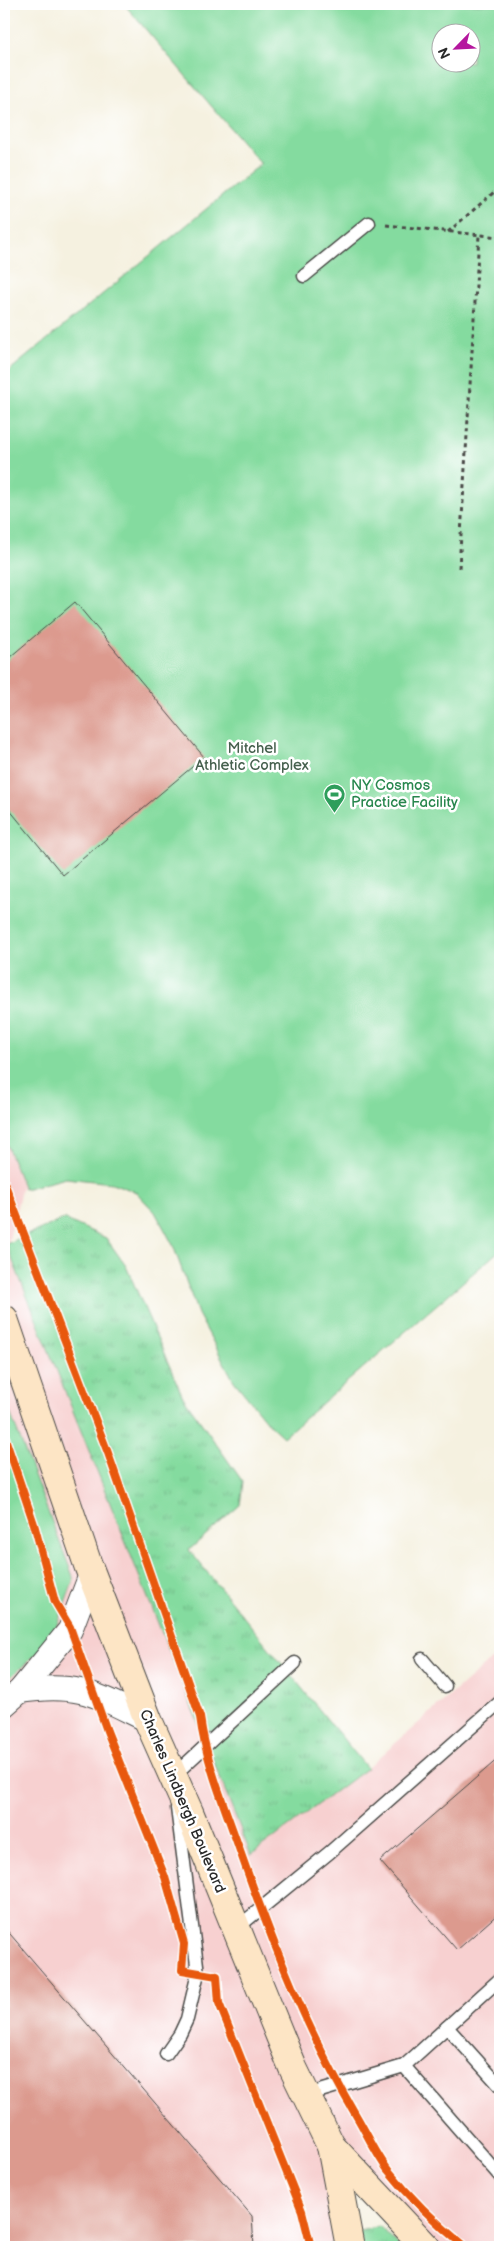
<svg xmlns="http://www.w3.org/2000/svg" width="504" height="2251" font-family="'Balsamiq Sans',sans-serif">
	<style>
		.built { fill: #f7d0d0 }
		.grass { fill: url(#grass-tufts); stroke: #588365 }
		.green { fill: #84db9f; stroke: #588365; fill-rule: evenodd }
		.building { fill: #dc9a8e }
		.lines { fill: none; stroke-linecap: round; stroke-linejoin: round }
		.lane-casing { stroke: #494946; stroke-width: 15 }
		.street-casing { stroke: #494946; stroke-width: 26 }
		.secondary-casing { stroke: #494946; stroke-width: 30 }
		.path { stroke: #494946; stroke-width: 3; stroke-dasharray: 4 4; stroke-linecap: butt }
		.lane { stroke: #fff; stroke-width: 12 }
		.street { stroke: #fff; stroke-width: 24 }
		.secondary { stroke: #fde5c5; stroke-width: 28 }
		.cycleway-casing { stroke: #fff; stroke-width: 11 }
		.cycleway { stroke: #e8590c; stroke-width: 8 }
		.labels { text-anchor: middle; stroke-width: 5; stroke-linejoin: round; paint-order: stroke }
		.park-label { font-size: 15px; fill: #46604e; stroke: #fff }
		.leisure-label { font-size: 15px; fill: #27864d; stroke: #fff; text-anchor: start }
		.street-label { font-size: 15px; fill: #2b2b2b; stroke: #fff }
	</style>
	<defs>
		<pattern id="grass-tufts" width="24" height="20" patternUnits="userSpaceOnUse" patternTransform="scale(1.25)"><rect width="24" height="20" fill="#84db9f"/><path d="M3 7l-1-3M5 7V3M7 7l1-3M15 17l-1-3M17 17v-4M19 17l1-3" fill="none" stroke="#72bc89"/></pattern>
	</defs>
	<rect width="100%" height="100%" fill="#fff"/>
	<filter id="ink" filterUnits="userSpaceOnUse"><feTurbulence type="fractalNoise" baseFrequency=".02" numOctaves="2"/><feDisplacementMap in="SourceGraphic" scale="10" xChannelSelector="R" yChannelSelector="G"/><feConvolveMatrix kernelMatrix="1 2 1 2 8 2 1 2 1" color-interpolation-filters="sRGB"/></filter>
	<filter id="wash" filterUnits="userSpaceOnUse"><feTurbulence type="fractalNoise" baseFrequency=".0096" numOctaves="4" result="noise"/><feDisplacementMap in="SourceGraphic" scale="20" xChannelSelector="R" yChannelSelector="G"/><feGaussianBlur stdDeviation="1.12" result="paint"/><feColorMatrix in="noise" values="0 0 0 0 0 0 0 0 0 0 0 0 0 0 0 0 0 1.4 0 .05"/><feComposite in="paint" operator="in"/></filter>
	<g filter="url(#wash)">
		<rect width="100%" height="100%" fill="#f5f1e0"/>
		<polygon class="built" points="4,1135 22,1186 7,1248 251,1854 367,1768 500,1652 500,2247 420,2247 338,2158 348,2247 4,2247 4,1683 51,1641 74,1579 4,1397"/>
		<g class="grass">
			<polygon points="64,1219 106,1238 126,1266 183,1397 243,1482 240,1505 189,1550 367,1768 251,1855 6,1244"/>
			<polygon points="379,2226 401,2247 361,2247 356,2232"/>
		</g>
		<g class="green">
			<path d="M124,4h376v1246l-217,187 -15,-14 -34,-42 -36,-67 -25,-69 -18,-33 -19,-20 -24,-9 -46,-5 -42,11 -20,-51v-763l257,-211zM442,32h30v30h-30z"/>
			<polygon points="4,1397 74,1579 51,1641 4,1683"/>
		</g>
		<g id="blocks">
			<g class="building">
				<polygon points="75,602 204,757 63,875 4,803 4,662"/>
				<polygon points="500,1757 500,1912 457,1950 380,1861"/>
				<polygon points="4,1927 252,2216 254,2247 4,2247"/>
			</g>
		</g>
	</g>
	<g filter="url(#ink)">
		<use href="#blocks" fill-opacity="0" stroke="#494946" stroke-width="1"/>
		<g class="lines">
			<defs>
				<g id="lane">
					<polyline points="304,276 369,223"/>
					<polyline points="422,1659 445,1686"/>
					<polyline points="173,1776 295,1663"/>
					<polyline points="237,1928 330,1852 500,1702"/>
					<polyline points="500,1979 404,2066 500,2176"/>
					<polyline points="447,2027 500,2086"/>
					<polyline points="166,2054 180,2034 187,2019 198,1973 177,1808"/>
					<polyline points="307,2095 404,2066"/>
				</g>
				<g id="street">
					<path d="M20,1691c60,-9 76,4 128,29"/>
					<polyline points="4,1705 20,1691 70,1630 92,1572"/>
				</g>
				<g id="secondary">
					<polyline points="4,1319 88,1565 148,1720 189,1812 293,2068 331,2146 426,2247"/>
					<polyline points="331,2146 350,2247"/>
				</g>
			</defs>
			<use href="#lane" class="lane-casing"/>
			<use href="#street" class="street-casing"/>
			<use href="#secondary" class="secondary-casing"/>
			<g class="path">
				<polyline points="386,225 500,237"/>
				<polyline points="448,232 500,187"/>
				<polyline points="459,568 479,235"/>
			</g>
			<use href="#lane" class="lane"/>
			<use href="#street" class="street"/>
			<use href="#secondary" class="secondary"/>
			<defs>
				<g id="cycleway">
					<path d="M4,1182l104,271 92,264c6,46 25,90 40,134 32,91 68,183 117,266 10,17 19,37 31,53 23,29 49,54 77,77"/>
					<polyline points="4,1435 34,1524 55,1602 70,1627 107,1731 165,1877 184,1944 182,1970 217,1976 219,2003 302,2211 311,2247"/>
				</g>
			</defs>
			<use href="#cycleway" class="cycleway-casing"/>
			<use href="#cycleway" class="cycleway"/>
		</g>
	</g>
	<defs>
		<symbol id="stadium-pin" viewBox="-11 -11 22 30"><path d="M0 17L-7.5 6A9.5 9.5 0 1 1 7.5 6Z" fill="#2e9e5b" stroke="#fff"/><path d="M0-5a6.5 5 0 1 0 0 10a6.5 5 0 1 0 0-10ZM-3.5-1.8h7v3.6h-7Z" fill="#fff"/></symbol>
	</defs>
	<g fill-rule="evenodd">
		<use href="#stadium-pin" x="322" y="782" width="25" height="34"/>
	</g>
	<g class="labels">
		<g class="park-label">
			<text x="252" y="753">Mitchel<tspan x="252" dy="17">Athletic Complex</tspan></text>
		</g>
		<g class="leisure-label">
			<text x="351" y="790">NY Cosmos<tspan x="351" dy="17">Practice Facility</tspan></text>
		</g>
		<g class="street-label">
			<text transform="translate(183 1801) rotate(67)" y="5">Charles Lindbergh Boulevard</text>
		</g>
	</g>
	<rect width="504" height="2251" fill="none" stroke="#fff" stroke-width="20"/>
	<g transform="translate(456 48) rotate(246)"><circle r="24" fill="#ffffff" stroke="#aaaaaa"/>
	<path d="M0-4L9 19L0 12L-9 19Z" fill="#b5179e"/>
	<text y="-8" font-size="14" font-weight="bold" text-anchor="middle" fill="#2b2b2b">N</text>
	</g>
</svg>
